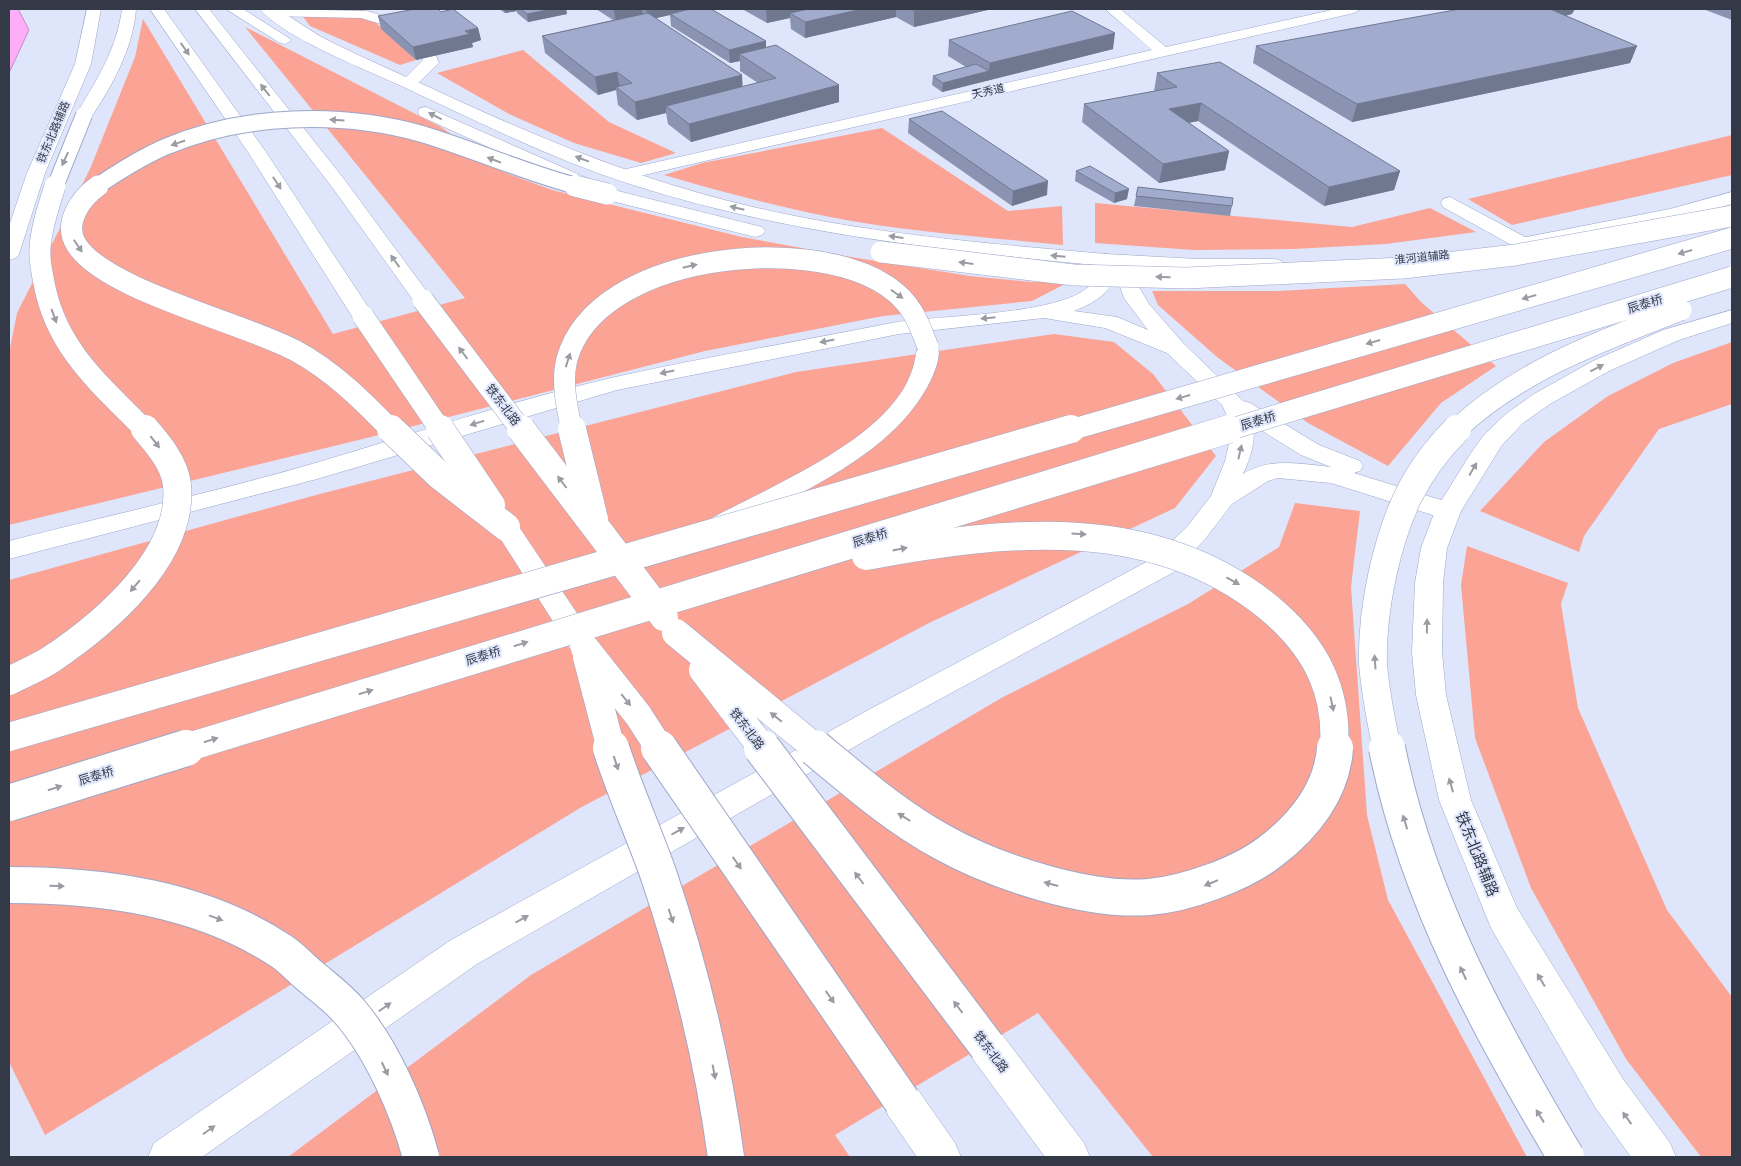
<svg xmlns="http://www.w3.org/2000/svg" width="1741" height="1166" font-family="Inter,'Noto Sans SC',sans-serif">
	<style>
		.green { fill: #fba394 }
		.water { fill: #feaef6; stroke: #c18bc2 }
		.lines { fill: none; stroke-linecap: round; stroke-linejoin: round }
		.minor-casing { stroke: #9ca7c9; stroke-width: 1 }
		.major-casing { stroke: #9ca7c9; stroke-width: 1 }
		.highway-casing { stroke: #9ca7c9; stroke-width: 1 }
		.minor { fill: #fff; fill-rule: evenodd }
		.major { fill: #fff; fill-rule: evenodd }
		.highway { fill: #fff; fill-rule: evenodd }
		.highway-bridge-far3-casing { stroke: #9ca7c9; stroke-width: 18; stroke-linecap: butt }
		.highway-bridge-far2-casing { stroke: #9ca7c9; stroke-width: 22; stroke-linecap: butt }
		.highway-bridge-far1-casing { stroke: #9ca7c9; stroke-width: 29; stroke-linecap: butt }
		.highway-bridge-casing { stroke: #9ca7c9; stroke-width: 38; stroke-linecap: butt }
		.highway-bridge-far3 { stroke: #fff; stroke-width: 16 }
		.highway-bridge-far2 { stroke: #fff; stroke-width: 21 }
		.highway-bridge-far1 { stroke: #fff; stroke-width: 28 }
		.highway-bridge { stroke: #fff; stroke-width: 36 }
		.wall { fill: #8a93b1; fill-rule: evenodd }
		.shaded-wall { fill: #707890 }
		.building { fill: #a0abce; stroke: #707890 }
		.oneway { fill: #9a9ca3 }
		.labels { text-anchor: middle; stroke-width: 4; stroke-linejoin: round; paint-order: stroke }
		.far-street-label { font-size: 11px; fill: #343947; stroke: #dfe6fc }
		.street-label { font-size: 12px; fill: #343947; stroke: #dfe6fc }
		.near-street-label { font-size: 15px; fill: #343947; stroke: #dfe6fc }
	</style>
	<rect width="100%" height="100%" fill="#dfe6fc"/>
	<g class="green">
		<polygon points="297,9 361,9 416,60 400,65 310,26"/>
		<polygon points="143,19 333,334 465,298 245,27 441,127 503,172 552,190 742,237 857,258 970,276 1032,282 1069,282 1032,301 883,316 705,351 367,438 9,525 9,353 17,313 90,169 135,57"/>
		<polygon points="523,50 609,122 676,153 641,163 574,143 509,114 437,73"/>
		<path d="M882,128l126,83 54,-5 1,39c-77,-8 -157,-13 -233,-28 -56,-11 -111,-26 -166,-42l38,-12z"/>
		<polygon points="1732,135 1732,175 1512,225 1468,199"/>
		<polygon points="1095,203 1352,227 1430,208 1476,232 1386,244 1294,249 1194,250 1095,243"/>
		<polygon points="1405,284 1422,303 1496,366 1441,403 1388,466 1308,423 1217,357 1158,305 1152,291 1278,291"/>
		<polygon points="1054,334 1114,342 1153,374 1216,456 1175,508 929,623 580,808 45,1135 9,1062 9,580 316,495 796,372"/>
		<polygon points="1732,342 1732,404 1659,429 1584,536 1579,552 1480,511 1544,442 1608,396 1673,363"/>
		<polygon points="1295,503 1360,511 1351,587 1367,815 1388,900 1527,1157 1153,1157 1038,1013 835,1135 850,1157 288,1157 531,975 1003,697 1188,604 1279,547"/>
		<polygon points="1467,546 1568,583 1561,604 1578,708 1667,910 1732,997 1732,1157 1701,1157 1626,1059 1531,888 1475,738 1461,585"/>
	</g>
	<polygon class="water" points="9,9 18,9 29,30 9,73"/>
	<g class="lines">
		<defs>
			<g id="minor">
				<polygon points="87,9 101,9 91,64 45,173 19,254 16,258 9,260 9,226 27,173 75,64"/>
				<polygon points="273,9 367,11 394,19 436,56 439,63 415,86 403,86 401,83 403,80 423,60 384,25 361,18 268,16 266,13"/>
				<polygon points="1105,9 1120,9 1166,47 1336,9 1361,9 1354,13 622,180 616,179 613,175 616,171 622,170 1152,50"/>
				<polygon points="1450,197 1529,239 1532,243 1529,247 1515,247 1443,207 1441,203 1443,199"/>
				<path d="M1106,254l7,2 2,3 9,-4 7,2 8,30 10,17 34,39 60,58 7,2 69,42 41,16 3,5 -3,5 -6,2 103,32 4,6 -4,6 -9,2 -9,-2 -108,-34 -53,-5 -10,3 -36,23 -27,35 -31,33 -280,152 -417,240 -275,193h-54l6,-14 297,-203 421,-232 282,-150 33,-31 24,-31 14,-35 6,-26 -3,-17 -6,-13 -55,-52 -62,-25 -61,-10 -145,16 -282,56 -300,89 -308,80v-18c98,-25 198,-47 296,-75 103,-30 205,-65 310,-89 92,-20 185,-36 277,-54 42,-8 176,-7 200,-40 7,-9 2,-19 7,-27zM1116,275l8,23 24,32 -31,-13 -43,-6c19,-8 35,-16 42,-36zM1253,425l48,30 30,12c-30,-3 -61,-10 -88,7 7,-15 13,-32 10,-49z"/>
			</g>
			<g id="major">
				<polygon points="1732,192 1732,204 1672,220 1521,250 1514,248 1511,244 1514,240 1521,238 1670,209"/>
				<polygon points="1106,254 1198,259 1275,259 1282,261 1285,265 1282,269 1275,271 1198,271 1099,264 1096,260 1099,256"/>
				<polygon points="1732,310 1732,323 1679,340 1609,371 1550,404 1523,423 1502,445 1461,511 1447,548 1443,583 1442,652 1446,695 1471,800 1517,908 1623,1079 1670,1143 1676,1157 1631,1157 1595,1107 1491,928 1439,800 1416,695 1412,652 1415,583 1421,548 1435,511 1471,453 1484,435 1507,413 1534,394 1593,361 1663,330"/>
			</g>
			<g id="highway">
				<path d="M122,9h14c-3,40 -24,77 -46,110h-12l-2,-4c20,-34 41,-66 46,-106z"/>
				<polygon points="150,9 164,9 266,152 374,316 371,321 363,322 355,321 248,152"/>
				<polygon points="195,9 209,9 344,179 433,300 430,304 423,306 416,304 332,187"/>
				<polygon points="226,9 243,9 292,40 285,44 280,43"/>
				<path d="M260,9c5,0 13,-1 17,1 17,8 33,21 50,30 44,22 90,41 134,62 78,35 156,68 238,91 132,38 271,49 407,61l7,2 3,4 -3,4 -7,2c-160,-15 -320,-32 -473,-81 -82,-26 -158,-65 -236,-101 -33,-15 -116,-48 -137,-75z"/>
				<polygon points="426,107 614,190 762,227 765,231 762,235 755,237 600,198 420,116 418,112 420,108"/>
				<path d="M928,340l8,2c6,9 1,24 -3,33 -33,77 -132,117 -203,155l-9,3 -9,-3 -4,-6 4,-6c56,-30 144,-67 183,-117 9,-11 15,-23 19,-37 2,-8 2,-15 6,-22z"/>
				<polygon points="506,518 515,521 595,640 600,648 595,656 585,659 575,656 493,527 497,521"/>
				<polygon points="987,1028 1001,1033 1084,1143 1090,1157 1045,1157 973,1059 968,1046 973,1033"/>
				<polygon points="902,1081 916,1087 955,1143 961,1157 917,1157 888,1115 882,1101 888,1087"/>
			</g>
		</defs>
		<use href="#minor" class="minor-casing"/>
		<use href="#major" class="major-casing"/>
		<use href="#highway" class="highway-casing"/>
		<use href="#minor" class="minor"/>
		<use href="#major" class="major"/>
		<use href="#highway" class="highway"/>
		<defs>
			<g id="highway-bridge-far3">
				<polyline points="55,187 84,115"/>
				<path d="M96,187c22,-15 44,-29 69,-40 78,-33 175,-36 257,-13 53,16 104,39 158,53"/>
			</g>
			<g id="highway-bridge-far2">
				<path d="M55,186c-6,19 -14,42 -15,63 -1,11 2,23 4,34 12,66 57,102 102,148"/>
				<path d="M98,186c-17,12 -35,37 -22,58 27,46 169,79 220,107 37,20 67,50 96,80"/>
				<polyline points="575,186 607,194"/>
				<polyline points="881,252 1074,275 1186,278 1403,268 1515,255 1732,216"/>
				<polyline points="423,300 522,431"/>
				<polyline points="363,316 441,431"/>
				<path d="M572,431c-5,-23 -11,-49 -5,-72 30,-106 241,-126 320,-73 25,17 31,35 41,61"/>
				<polyline points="1067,431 1732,238"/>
				<polyline points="1225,431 1732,277"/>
				<path d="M1455,431c62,-60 148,-91 226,-121"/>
			</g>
			<g id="highway-bridge-far1">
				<polyline points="391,429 439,475 506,527"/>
				<polyline points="440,429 491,505"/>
				<polyline points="521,429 664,617"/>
				<polyline points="572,429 594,519"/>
				<path d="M866,556c139,-26 293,-44 409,57 42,37 63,80 59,136"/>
				<polyline points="676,633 817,749"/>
				<polyline points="585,648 638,715 660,749"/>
				<polyline points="587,657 611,749"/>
				<polyline points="703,670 763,749"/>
				<path d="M9,681c14,-7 28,-13 41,-21 54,-36 134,-103 127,-175 -2,-21 -19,-41 -32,-56"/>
				<polyline points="9,737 1071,429"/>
				<polyline points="182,749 1229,429"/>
				<path d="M1387,749c-6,-28 -12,-57 -14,-86 -1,-29 3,-58 9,-87 13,-59 31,-103 75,-147"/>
			</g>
			<g id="highway-bridge">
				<path d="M611,748c14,44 33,85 48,128 31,92 54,185 67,281"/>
				<polyline points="659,748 902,1101"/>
				<polyline points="762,748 987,1046"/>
				<path d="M815,748c41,34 81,69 127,94 54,30 145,60 207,55 37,-3 93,-23 122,-46 33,-25 61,-60 64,-103"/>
				<path d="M1387,748c30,149 102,280 179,409"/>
				<polyline points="9,803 186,748"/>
				<path d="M9,885c94,0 192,13 272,66 11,7 19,17 29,25 14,12 28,22 39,35 33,38 59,98 72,146"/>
			</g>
		</defs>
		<use href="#highway-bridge-far3" class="highway-bridge-far3-casing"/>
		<use href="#highway-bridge-far2" class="highway-bridge-far2-casing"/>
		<use href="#highway-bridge-far1" class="highway-bridge-far1-casing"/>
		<use href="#highway-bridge" class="highway-bridge-casing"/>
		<use href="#highway-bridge-far3" class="highway-bridge-far3"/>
		<use href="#highway-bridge-far2" class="highway-bridge-far2"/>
		<use href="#highway-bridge-far1" class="highway-bridge-far1"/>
		<use href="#highway-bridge" class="highway-bridge"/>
	</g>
	<g class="wall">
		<polygon points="499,9 566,9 567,14 528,22 517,13 517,11 505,13"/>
		<path d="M596,9h115l55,32v7l73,37v17l-148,40 -23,-18 -2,-11 -29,7 -19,-15 -2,-15 -18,5 -53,-42 -3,-17 71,-16zM670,15l1,11 59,37 10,-2v10l18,12 -16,4v-12l-87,-57z"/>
		<polygon points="742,9 992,9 914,27 896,17 805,38 791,29 790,18 767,23"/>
		<polygon points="1703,9 1732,9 1732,20"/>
		<polygon points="441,12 478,28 481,40 472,43 473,47 416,60 381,29 378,16"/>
		<polygon points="1572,14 1566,16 1637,46 1630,63 1352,122 1253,63 1256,46"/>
		<polygon points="949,40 1113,49 942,92 932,85 933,76 966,67 948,56"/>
		<polygon points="1157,73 1400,171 1394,190 1324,206 1198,121 1189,123 1229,151 1225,170 1159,183 1082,122 1084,104 1155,91 1154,91"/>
		<polygon points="909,119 1047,195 1012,206 908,133"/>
		<polygon points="1076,171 1127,199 1114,203 1075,181"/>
		<polygon points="1138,187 1232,206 1230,216 1134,206"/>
	</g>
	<g class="shaded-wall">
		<polygon points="504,9 516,9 517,11 505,13"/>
		<polygon points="552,9 566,9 567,14 528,22 527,14"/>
		<polygon points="621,9 642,9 643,17 616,23 614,10"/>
		<polygon points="646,9 694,9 670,14 670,15 648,20"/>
		<polygon points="766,9 829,9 790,13 790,18 767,23"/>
		<polygon points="862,9 896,9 896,17 805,38 805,22"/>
		<polygon points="923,9 992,9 914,27 914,11"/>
		<polygon points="1561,9 1575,9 1572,14 1542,21 1545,12"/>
		<polygon points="478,28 481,40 472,43 473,47 416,60 413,47"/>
		<polygon points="1115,33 1113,49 942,92 943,83 989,71 990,63"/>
		<polygon points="766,41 766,54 739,54 740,61 730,63 729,50"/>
		<polygon points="1637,46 1630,63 1352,122 1357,104"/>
		<polygon points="617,72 620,89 616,87 616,90 598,95 595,77"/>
		<polygon points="742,75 743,93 666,106 666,113 637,120 635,102"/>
		<polygon points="839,85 839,102 691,142 689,124"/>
		<polygon points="1201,103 1198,121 1166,127 1169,109"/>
		<polygon points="1229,151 1225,170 1159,183 1163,164"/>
		<polygon points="1400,171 1394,190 1324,206 1329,187"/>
		<polygon points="1048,181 1047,195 1012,206 1013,191"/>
		<polygon points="1129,189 1127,199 1114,203 1115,193"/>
	</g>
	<g class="building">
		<polygon points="415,9 438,9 441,12 453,9 478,28 465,31 470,34 413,47 378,16"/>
		<polygon points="521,9 552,9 527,14"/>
		<polygon points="690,9 711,9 766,41 729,50 670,14"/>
		<polygon points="809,9 862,9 805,22 790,13"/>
		<polygon points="910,9 923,9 914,11"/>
		<polygon points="1460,9 1550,9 1637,46 1357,104 1256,46"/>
		<polygon points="1550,9 1561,9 1554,10"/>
		<polygon points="1072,11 1115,33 990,63 949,40"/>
		<polygon points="648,13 742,75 635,102 616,87 632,83 617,72 595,77 542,36"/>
		<polygon points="776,45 839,85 689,124 666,106 776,78 739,54"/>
		<polygon points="1220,62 1400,171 1329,187 1201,103 1169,109 1229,151 1163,164 1084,104 1177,87 1157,73"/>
		<polygon points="976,64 989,71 943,83 933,76"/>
		<polygon points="942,111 1048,181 1013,191 909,119"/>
		<polygon points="1090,166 1129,189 1115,193 1076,171"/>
		<polygon points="1138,187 1233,198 1232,206 1136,196"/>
	</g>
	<defs><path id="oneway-solid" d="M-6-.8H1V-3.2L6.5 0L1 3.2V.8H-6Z" transform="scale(1.25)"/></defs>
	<g class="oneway">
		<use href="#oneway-solid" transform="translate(185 49) rotate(55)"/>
		<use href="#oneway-solid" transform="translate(265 90) rotate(-128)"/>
		<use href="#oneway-solid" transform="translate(435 116) rotate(-153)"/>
		<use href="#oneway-solid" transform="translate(337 120) rotate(-177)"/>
		<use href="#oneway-solid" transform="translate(178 143) rotate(161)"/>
		<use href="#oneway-solid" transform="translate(65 159) rotate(114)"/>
		<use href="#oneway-solid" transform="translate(582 159) rotate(-159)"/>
		<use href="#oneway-solid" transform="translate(494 160) rotate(-159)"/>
		<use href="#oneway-solid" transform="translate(277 183) rotate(57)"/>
		<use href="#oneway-solid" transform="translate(737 208) rotate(-166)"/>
		<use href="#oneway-solid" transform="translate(896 237) rotate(-172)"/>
		<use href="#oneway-solid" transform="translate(78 246) rotate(56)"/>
		<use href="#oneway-solid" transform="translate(1685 252) rotate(164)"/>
		<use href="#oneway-solid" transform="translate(1058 256) rotate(-175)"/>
		<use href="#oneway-solid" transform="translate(395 261) rotate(-126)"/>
		<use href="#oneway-solid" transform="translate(966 263) rotate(-173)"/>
		<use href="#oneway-solid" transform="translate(690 266) rotate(-13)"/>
		<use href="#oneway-solid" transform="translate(1163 277) rotate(-179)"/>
		<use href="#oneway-solid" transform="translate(897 294) rotate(35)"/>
		<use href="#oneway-solid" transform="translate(1529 297) rotate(164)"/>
		<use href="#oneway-solid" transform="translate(54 316) rotate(70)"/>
		<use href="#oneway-solid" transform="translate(988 318) rotate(174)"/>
		<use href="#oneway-solid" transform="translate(827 341) rotate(169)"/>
		<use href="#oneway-solid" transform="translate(1373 342) rotate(164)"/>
		<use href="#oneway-solid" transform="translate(463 353) rotate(-127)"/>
		<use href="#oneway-solid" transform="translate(568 360) rotate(-73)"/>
		<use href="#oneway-solid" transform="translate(1597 368) rotate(-27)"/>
		<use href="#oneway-solid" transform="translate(667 372) rotate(168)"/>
		<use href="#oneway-solid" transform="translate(1183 397) rotate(164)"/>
		<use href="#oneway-solid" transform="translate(477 423) rotate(163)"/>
		<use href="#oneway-solid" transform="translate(155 442) rotate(52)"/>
		<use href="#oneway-solid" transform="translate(1240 452) rotate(-77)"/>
		<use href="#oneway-solid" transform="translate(1473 469) rotate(-60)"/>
		<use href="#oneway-solid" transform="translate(562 482) rotate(-127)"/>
		<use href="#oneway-solid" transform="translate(1079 534) rotate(3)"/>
		<use href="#oneway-solid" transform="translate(900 549) rotate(-11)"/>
		<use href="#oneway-solid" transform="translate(1233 581) rotate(29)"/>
		<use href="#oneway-solid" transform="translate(135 586) rotate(130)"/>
		<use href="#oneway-solid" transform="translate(1427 626) rotate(-89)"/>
		<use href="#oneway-solid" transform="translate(521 644) rotate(-17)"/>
		<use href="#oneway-solid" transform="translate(1375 662) rotate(-94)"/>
		<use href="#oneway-solid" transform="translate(366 692) rotate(-17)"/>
		<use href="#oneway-solid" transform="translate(626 700) rotate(51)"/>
		<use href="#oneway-solid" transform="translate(1332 704) rotate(78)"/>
		<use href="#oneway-solid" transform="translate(776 717) rotate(-141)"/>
		<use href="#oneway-solid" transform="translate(211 740) rotate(-17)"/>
		<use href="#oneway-solid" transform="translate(616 763) rotate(72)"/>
		<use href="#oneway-solid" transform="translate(1451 785) rotate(-106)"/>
		<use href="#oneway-solid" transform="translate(55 788) rotate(-17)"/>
		<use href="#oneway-solid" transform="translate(904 817) rotate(-148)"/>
		<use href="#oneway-solid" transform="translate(1405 822) rotate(-107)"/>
		<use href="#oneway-solid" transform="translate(678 831) rotate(-29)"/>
		<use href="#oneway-solid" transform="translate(737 863) rotate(55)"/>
		<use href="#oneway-solid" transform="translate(859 878) rotate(-127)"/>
		<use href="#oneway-solid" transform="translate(1211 883) rotate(158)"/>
		<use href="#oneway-solid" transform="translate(1051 884) rotate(-165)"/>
		<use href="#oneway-solid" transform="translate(57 886) rotate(1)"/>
		<use href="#oneway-solid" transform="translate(671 916) rotate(72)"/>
		<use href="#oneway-solid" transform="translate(216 918) rotate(20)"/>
		<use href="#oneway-solid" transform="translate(522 919) rotate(-29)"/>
		<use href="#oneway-solid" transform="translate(1463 973) rotate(-115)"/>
		<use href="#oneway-solid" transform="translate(1541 980) rotate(-121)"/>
		<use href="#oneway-solid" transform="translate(830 997) rotate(55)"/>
		<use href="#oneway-solid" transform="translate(385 1007) rotate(-35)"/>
		<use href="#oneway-solid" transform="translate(958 1007) rotate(-127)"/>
		<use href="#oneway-solid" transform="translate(385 1069) rotate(65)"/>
		<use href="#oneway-solid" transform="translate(714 1072) rotate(79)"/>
		<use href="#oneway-solid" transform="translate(1540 1116) rotate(-122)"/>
		<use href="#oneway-solid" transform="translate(1627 1118) rotate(-126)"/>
		<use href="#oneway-solid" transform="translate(209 1130) rotate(-35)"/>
	</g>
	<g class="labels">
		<g class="far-street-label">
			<text transform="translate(988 91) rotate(-13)" y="4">天秀道</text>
			<text transform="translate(53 132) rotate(-67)" y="4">铁东北路辅路</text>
			<text transform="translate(1422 257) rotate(-6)" y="4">淮河道辅路</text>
		</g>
		<g class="street-label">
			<text transform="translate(1645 304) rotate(-17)" y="4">辰泰桥</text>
			<text transform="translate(503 405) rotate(53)" y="4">铁东北路</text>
			<text transform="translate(1258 421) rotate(-17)" y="4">辰泰桥</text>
			<text transform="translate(870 538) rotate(-17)" y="4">辰泰桥</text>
			<text transform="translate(483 656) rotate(-17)" y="4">辰泰桥</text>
			<text transform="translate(747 729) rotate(53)" y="4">铁东北路</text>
			<text transform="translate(96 776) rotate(-17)" y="4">辰泰桥</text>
			<text transform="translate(991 1052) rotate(53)" y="4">铁东北路</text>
		</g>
		<g class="near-street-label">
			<text transform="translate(1477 854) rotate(68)" y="5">铁东北路辅路</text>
		</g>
	</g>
	<rect width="1741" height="1166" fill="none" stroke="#343947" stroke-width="20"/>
</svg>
